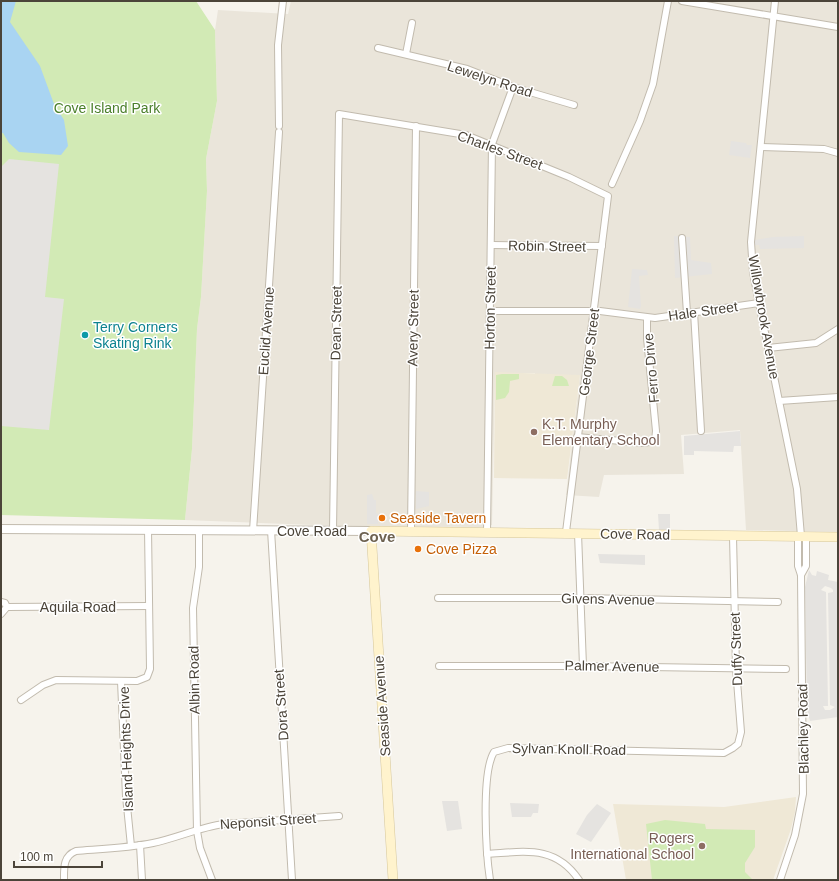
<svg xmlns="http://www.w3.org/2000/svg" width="839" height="881" font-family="Helvetica,sans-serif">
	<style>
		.residential { fill: #eae5da }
		.education { fill: #efe8d6 }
		.green { fill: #d2eab5 }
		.parking { fill: #e5e3e0; fill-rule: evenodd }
		.water { fill: #a9d4f2 }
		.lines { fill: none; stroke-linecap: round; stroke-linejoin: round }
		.minor-casing { stroke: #c2bbae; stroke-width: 8 }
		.tertiary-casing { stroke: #c2bbae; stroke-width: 10 }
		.secondary-casing { stroke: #d6c79b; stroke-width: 10 }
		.minor { stroke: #fff; stroke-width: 6 }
		.tertiary { stroke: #fff; stroke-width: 8 }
		.secondary { stroke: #fff3cd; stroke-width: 9 }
		.culture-dot { fill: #0f9aa8; stroke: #fff; stroke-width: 1.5 }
		.education-dot { fill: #8d6e63; stroke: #fff; stroke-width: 1.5 }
		.food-dot { fill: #e8710a; stroke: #fff; stroke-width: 1.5 }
		.labels { text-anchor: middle; stroke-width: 3; stroke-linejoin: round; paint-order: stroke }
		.street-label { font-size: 14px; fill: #4b4439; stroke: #fff }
		.park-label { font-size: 14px; fill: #4a7f2a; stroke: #fff }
		.culture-label { font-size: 14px; fill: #0d838f; stroke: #fff; text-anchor: start }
		.education-label { font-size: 14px; fill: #785e54; stroke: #fff; text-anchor: start }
		.food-label { font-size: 14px; fill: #c56008; stroke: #fff; text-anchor: start }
		.neighbourhood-label { font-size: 15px; font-weight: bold; fill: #6e6250; stroke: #fff }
	</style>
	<rect width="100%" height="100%" fill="#f6f3ec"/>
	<polygon class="residential" points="291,1 838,1 838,532 746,530 740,430 681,435 684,474 604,475 599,497 566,495 580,375 535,375 535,373 495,373 492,525 482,527 340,526 185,520 192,449 197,329 201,297 207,191 206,159 217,101 215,30 218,10 288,14"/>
	<g class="education">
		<polygon points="495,372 580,375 567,479 494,478"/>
		<polygon points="796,797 795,812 791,829 773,880 626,880 613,804 724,807"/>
	</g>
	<g class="green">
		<polygon points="1,1 196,1 215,30 217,101 206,159 207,191 201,297 197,329 192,449 185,520 1,515"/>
		<polygon points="502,374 519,374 519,379 510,381 509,392 505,398 496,400 496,375"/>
		<polygon points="555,376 562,376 567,380 569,386 552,386"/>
		<polygon points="665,820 705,824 706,829 755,830 755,847 745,863 745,872 752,879 652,880 646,824"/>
	</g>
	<g class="parking">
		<polygon points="731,141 746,143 747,145 752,145 750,158 729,155"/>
		<polygon points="9,159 59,164 45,297 64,299 49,430 1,426 1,167"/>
		<polygon points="674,236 690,237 691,260 711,263 712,274 675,278"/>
		<polygon points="804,236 804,248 760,249 759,245 755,245 755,240 773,237"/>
		<polygon points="632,269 647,270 648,275 639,276 641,306 640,309 628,307"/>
		<polygon points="740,431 741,446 734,446 733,452 694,451 694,455 684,455 684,436"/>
		<polygon points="416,491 429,492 429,506 416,509"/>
		<polygon points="372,494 374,500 376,500 376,513 378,514 378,524 367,524 367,495"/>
		<polygon points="658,514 670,514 670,530 659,530"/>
		<polygon points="598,554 645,555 645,565 600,563"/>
		<path d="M809,570l3,5 4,1 1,-5 12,4 -1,5 10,2v135l-28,4 -3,-12 -2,-122zM825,586l6,2 2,2v2l-5,1 2,112 5,2 -5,3h-5l-2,-4h5l-2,-114 -5,-2z"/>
		<polygon points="442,801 458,801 462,829 447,831"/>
		<polygon points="510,803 539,804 538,813 533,813 531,817 512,817"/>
		<polygon points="597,804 611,813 591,842 576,834 587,815"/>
	</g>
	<polygon class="water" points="1,1 16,1 10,22 40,66 54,104 64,120 68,146 61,155 19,152 9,143 3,133 1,133"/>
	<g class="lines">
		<defs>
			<g id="minor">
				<polyline points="682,1 838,27"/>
				<polyline points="775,1 751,242 753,272 759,303 797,489 801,536"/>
				<polyline points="378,48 467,69 513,87 574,105"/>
				<polyline points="406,54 412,23"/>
				<polyline points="279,126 278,45 283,1"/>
				<polyline points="761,147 824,149 838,153"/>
				<polyline points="612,184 640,121 653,84 668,1"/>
				<polyline points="682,238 687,313"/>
				<polyline points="492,245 602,246"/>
				<polyline points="490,311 600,311 655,318 759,303"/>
				<polyline points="694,312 701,431"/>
				<polyline points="768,348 816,343 838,329"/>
				<polyline points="779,401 838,397"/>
				<polyline points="577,437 643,443 655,441 656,431 647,338 647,318"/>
				<polyline points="199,530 199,567 193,608 197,831 200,848 212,880"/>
				<polyline points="271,530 292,880"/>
				<polyline points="253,531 279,132"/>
				<polyline points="333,531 339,114 466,135 569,177 608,196 566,532"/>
				<polyline points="411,531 416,126"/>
				<polyline points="487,532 492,144 513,87"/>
				<polyline points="578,533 583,666"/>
				<polyline points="801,575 806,566 806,536"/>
				<polyline points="438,598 581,598 778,602"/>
				<polyline points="1,602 5,603 7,607"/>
				<polyline points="7,607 149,606"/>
				<polyline points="1,614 7,607"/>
				<polyline points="439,666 583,666 786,669"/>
				<polyline points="121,681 126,796 131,846"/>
				<polyline points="21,700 43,685 56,680 137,681 147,677 150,669 148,529"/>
				<polyline points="140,845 142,880"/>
				<path d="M487,854c36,-2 68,-10 92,26"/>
				<path d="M64,880c0,-12 -1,-24 12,-29 25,-2 52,-3 77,-8 24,-5 47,-16 71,-19l115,-8"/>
				<path d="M490,880c-4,-26 -9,-107 4,-128l14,-4 216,5 9,-5 5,-4 3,-12 -5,-64 -3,-132"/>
				<polyline points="780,880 795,835 803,794 801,575 798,566 798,536"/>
			</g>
			<polyline id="tertiary" points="1,529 371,531"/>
			<polyline id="secondary" points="393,880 371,531 838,537"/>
		</defs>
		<use href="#minor" class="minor-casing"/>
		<use href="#tertiary" class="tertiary-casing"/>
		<use href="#secondary" class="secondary-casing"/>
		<use href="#minor" class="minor"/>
		<use href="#tertiary" class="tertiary"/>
		<use href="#secondary" class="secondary"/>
	</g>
	<circle class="culture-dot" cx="85" cy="335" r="4"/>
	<g class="education-dot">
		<circle cx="534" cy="432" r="4"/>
		<circle cx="702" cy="846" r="4"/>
	</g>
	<g class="food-dot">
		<circle cx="382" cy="518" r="4"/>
		<circle cx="418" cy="549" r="4"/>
	</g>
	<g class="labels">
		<g class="street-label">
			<text transform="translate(490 79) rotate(18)" y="5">Lewelyn Road</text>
			<text transform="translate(500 150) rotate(20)" y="5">Charles Street</text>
			<text transform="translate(547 246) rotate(1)" y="5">Robin Street</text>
			<text transform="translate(490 308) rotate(-89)" y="5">Horton Street</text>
			<text transform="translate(703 311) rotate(-8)" y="5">Hale Street</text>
			<text transform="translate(764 317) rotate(80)" y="5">Willowbrook Avenue</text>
			<text transform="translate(336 323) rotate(-89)" y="5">Dean Street</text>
			<text transform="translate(413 328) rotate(-89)" y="5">Avery Street</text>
			<text transform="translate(266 331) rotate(-86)" y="5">Euclid Avenue</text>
			<text transform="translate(589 352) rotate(-83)" y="5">George Street</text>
			<text transform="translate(651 368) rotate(-95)" y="5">Ferro Drive</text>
			<text x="312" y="536">Cove Road</text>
			<text transform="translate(635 534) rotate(1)" y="5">Cove Road</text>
			<text transform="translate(608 599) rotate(1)" y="5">Givens Avenue</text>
			<text x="78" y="612">Aquila Road</text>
			<text transform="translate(736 649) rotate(-92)" y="5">Duffy Street</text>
			<text transform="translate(612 666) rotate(1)" y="5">Palmer Avenue</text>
			<text transform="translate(194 680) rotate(-91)" y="5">Albin Road</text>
			<text transform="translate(281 705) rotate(-94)" y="5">Dora Street</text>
			<text transform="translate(382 706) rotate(-94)" y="5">Seaside Avenue</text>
			<text transform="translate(803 729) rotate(-91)" y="5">Blachley Road</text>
			<text transform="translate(126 749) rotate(-92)" y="5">Island Heights Drive</text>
			<text transform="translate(569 749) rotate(1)" y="5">Sylvan Knoll Road</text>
			<text transform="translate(268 821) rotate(-4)" y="5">Neponsit Street</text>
		</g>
		<g class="park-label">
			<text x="107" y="113">Cove Island Park</text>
		</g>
		<g class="culture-label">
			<text x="93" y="332">Terry Corners<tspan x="93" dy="16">Skating Rink</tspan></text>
		</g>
		<g class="education-label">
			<text x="542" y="429">K.T. Murphy<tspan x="542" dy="16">Elementary School</tspan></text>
			<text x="694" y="843" text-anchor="end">Rogers<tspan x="694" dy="16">International School</tspan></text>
		</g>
		<g class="food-label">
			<text x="390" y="523">Seaside Tavern</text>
			<text x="426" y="554">Cove Pizza</text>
		</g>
		<g class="neighbourhood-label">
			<text x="377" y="542">Cove</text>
		</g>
	</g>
	<rect width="839" height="881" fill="none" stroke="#4b4439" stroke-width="4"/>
	<path d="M14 861v6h88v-6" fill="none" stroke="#4b4439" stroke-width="2"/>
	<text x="20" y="861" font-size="12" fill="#4b4439" stroke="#ffffff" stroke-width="3" paint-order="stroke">100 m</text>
</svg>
